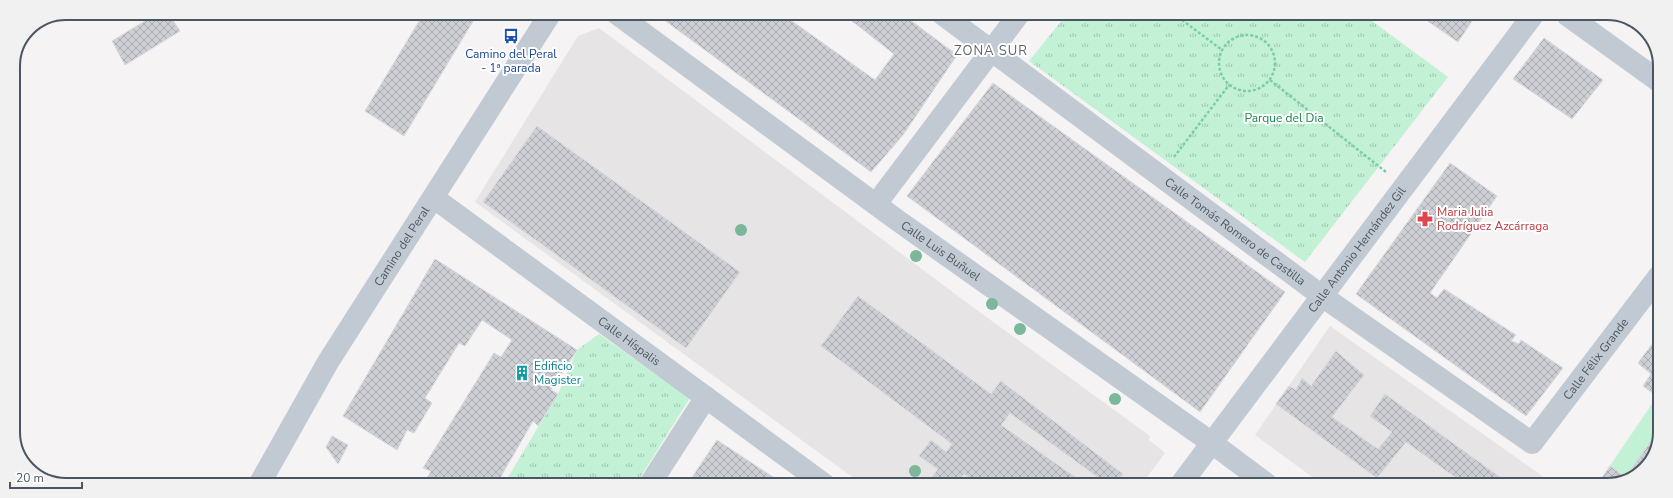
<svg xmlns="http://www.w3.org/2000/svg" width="1673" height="498" font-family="'Nunito Sans',sans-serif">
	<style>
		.education { fill: #e6e4e5 }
		.park { fill: url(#park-tufts) }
		.pitch { fill: #c3f1d5 }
		.building { fill: url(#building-cross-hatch); stroke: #d7d9de }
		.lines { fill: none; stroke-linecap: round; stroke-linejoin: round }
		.path { stroke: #7ad0a6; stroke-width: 2.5; stroke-dasharray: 3 2; stroke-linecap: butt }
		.minor { stroke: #c1cad2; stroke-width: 22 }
		.tertiary { stroke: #c1cad2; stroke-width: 22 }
		.tree { fill: #7bb799 }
		.labels { text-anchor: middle; stroke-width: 4; stroke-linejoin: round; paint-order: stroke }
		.transit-label { font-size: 12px; fill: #164399; stroke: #fff }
		.park-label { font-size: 12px; fill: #17864f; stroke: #fff }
		.health-label { font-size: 12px; fill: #be3a42; stroke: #fff; text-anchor: start }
		.street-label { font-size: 12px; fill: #4a5661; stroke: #fff }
		.culture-label { font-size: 12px; fill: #0d838f; stroke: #fff; text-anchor: start }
		.neighbourhood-label { font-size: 13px; letter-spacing: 1px; fill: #5f6368; stroke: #fff }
		.rim { fill: none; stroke: #4a5661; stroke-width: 2 }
	</style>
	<defs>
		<pattern id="park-tufts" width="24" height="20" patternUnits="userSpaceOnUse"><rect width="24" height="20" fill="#c3f1d5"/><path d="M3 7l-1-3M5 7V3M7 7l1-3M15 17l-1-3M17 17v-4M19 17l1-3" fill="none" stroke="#a0c6b0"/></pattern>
		<pattern id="building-cross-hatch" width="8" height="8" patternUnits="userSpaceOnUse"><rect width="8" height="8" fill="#cdcfd5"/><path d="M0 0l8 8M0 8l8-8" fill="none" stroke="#a8abb0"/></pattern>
	</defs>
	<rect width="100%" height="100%" fill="#f5f3f3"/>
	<g class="education">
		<polygon points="599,28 970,305 1150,436 1149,440 1165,453 1142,484 862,484 475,202 578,36"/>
		<polygon points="1330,326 1555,485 1323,485 1255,435"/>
	</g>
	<g class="park">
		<polygon points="1067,14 1364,15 1448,77 1305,262 1029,61"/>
		<polygon points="599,334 690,398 636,484 504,484 558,394 577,350"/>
	</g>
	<polygon class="pitch" points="1654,401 1658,405 1658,446 1639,474 1607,485 1597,485"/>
	<g class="building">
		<polygon points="158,13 168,13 180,31 125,65 112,41"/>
		<polygon points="424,13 478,13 404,136 365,111"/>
		<polygon points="656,14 782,14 875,80 894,54 843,14 902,14 957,55 903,135 871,172"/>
		<polygon points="1419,15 1476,15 1458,42"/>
		<polygon points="1614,15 1621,15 1632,22 1628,27"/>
		<polygon points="1544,38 1603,80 1572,119 1513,79"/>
		<polygon points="993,83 1285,292 1200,412 907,196"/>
		<polygon points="537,126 740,272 686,348 483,202"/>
		<polygon points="1450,163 1497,196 1430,293 1437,298 1444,289 1516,335 1511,341 1519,344 1521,340 1563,368 1526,416 1356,294"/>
		<polygon points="435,259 577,350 551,390 558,394 538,426 533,421 500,478 508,479 504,484 424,484 431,471 423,468 494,353 501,357 512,340 482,320 465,346 459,343 425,398 432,403 414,433 407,430 397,450 343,416"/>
		<polygon points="858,296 991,394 1001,381 1123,474 1115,484 1107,484 1010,413 1001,425 1085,484 979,484 964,474 956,484 927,484 938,469 919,456 931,440 946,452 952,444 821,346"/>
		<polygon points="1659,335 1658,397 1643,386 1651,374 1638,363"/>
		<polygon points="1336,351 1364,375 1332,417 1378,449 1392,432 1370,416 1385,394 1511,485 1466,485 1406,442 1377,478 1276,404 1289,386 1296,390 1302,378 1311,386"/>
		<polygon points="1658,431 1658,446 1639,474 1624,480"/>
		<polygon points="332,436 348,445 338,464 326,447"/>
		<polygon points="717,440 782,483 781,484 700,484 691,479"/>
		<polygon points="1610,466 1625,477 1624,480 1607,485 1597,485"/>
	</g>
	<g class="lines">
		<g class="path">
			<polyline points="1174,14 1222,50"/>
			<circle cx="1247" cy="63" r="28"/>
			<polyline points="1270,80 1386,172"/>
			<polyline points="1174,157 1229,85"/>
		</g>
		<g class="minor">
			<path id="s1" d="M617,14l280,206 315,223 56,42"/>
			<path id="s2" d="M942,14l380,282 210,147 127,-167"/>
			<polyline points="1567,15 1660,82"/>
			<path id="s3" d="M434,198l390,286"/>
			<polyline points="876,204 1019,14"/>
			<polyline points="650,484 706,397"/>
			<path id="s4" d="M1181,484l352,-469"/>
		</g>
		<path class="tertiary" id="s5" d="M260,483l68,-121 222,-348"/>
	</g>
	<g class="tree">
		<circle cx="741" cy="230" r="6"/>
		<circle cx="916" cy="256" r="6"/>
		<circle cx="992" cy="304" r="6"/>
		<circle cx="1020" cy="329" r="6"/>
		<circle cx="1115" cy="399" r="6"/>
		<circle cx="915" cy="471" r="6"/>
	</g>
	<defs>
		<symbol id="bus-bare" viewBox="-9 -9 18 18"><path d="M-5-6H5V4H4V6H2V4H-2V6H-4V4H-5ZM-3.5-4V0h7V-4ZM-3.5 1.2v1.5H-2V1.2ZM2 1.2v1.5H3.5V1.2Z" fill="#1a4fb4" stroke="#fff" stroke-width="2.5" paint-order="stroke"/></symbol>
		<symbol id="pharmacy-bare" viewBox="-9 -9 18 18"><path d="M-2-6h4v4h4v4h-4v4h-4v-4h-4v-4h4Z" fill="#e0444e" stroke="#fff" stroke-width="2.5" paint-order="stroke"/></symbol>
		<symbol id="building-bare" viewBox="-9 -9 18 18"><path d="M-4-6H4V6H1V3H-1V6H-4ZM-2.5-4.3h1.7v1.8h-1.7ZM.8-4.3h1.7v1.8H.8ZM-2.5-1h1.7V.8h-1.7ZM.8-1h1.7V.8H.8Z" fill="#0f9aa8" stroke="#fff" stroke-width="2.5" paint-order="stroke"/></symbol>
	</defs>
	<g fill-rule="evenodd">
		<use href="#bus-bare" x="500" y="25" width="22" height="22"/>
		<use href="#pharmacy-bare" x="1414" y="208" width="22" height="22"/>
		<use href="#building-bare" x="511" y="362" width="22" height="22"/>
	</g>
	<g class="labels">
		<g class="transit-label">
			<text x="511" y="58">Camino del Peral<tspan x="511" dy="14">- 1ª parada</tspan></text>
		</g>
		<g class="park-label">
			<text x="1284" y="122">Parque del Dia</text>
		</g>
		<g class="health-label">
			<text x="1437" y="216">Maria Julia<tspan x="1437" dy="14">Rodríguez Azcárraga</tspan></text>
		</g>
		<g class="street-label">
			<text dy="4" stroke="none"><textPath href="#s2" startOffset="365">Calle Tomás Romero de Castilla</textPath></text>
			<text dy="4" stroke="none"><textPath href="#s5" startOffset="276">Camino del Peral</textPath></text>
			<text dy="4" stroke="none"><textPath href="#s4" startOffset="293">Calle Antonio Hernández Gil</textPath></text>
			<text dy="4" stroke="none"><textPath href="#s1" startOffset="401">Calle Luis Buñuel</textPath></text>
			<text dy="4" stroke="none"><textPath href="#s3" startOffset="242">Calle Híspalis</textPath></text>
			<text dy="4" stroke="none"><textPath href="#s2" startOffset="835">Calle Félix Grande</textPath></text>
		</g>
		<g class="culture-label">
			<text x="534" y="370">Edificio<tspan x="534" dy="14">Magister</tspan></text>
		</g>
		<g class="neighbourhood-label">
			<text x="991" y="55">ZONA SUR</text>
		</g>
	</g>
	<path d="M0 0H1673V498H0ZM66 20H1607A46 46 0 0 1 1653 66V432A46 46 0 0 1 1607 478H66A46 46 0 0 1 20 432V66A46 46 0 0 1 66 20Z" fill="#f1f1f2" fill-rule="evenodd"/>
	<path class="rim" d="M66 20H1607A46 46 0 0 1 1653 66V432A46 46 0 0 1 1607 478H66A46 46 0 0 1 20 432V66A46 46 0 0 1 66 20Z"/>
	<path d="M10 482v6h72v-6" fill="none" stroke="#4a5661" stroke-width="2"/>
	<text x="16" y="482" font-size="12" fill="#4a5661" stroke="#ffffff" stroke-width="3" paint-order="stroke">20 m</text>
</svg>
